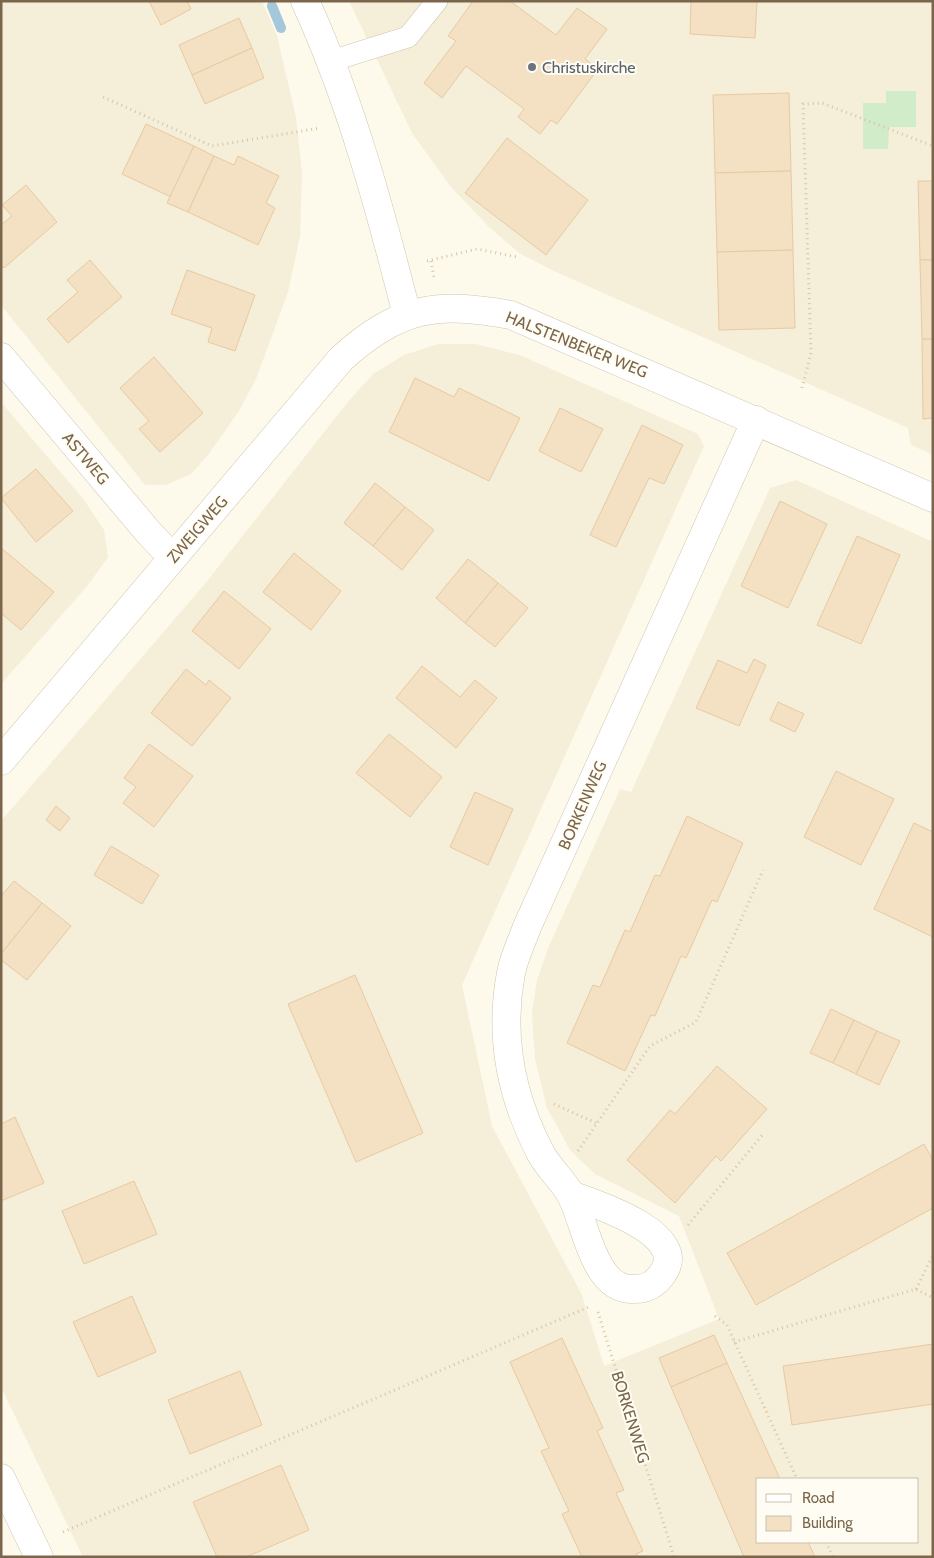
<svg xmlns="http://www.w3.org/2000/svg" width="934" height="1558" font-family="Cabin,sans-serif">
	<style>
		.residential { fill: #f5eed9; fill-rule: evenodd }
		.green { fill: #d0ecc8 }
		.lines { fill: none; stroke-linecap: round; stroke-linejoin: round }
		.stream { stroke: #a4c7db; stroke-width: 10 }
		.building { fill: #f4e0c2; stroke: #e7caa2 }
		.lane-casing { stroke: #d1c5af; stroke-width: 22 }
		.street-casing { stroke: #d1c5af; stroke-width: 29 }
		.secondary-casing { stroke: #d5c6ad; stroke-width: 29 }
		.path { stroke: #dac4a4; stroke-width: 3; stroke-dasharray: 1 4; stroke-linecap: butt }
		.lane { stroke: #fff; stroke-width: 21 }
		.street { stroke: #fff; stroke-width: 28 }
		.secondary { stroke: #fff; stroke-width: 28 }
		.worship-dot { fill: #6b7280; stroke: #fffdf3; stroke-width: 2 }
		.labels { text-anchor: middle; stroke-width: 4; stroke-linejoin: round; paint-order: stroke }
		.worship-label { font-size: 16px; fill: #5b616d; stroke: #fffdf3; text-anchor: start }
		.street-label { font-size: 16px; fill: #7b664c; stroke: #fffdf3 }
	</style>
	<rect width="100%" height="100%" fill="#fdfaeb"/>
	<g class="residential">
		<polygon points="1,1 262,1 277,36 296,117 302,173 300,236 288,292 256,379 239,411 208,455 191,474 166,485 145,485 1,305"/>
		<polygon points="349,1 933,1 933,455 911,445 908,428 556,272 519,253 489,227 451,187 412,133"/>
		<path d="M438,344h38l46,12 176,78 6,12 -242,539 30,141 90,169 22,71 115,-47 -40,-103 -84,-42 -25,-24 -23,-42 -12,-49 -3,-46 5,-33 12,-34 71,-157 11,3 139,-304 26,-8 137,62v1015h-850l-82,-170v-566l203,-236 143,-182 26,-29 31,-19zM758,1479h160v63h-160z"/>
		<polygon points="1,402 84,500 104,530 108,557 88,585 1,684"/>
	</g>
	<polygon class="green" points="886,91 916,91 916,127 889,127 888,149 863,149 863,103 886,103"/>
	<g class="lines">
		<polyline class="stream" points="272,6 281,28"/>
	</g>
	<g class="building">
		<polygon points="149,1 187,1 191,9 161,25"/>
		<polygon points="473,1 510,1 556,35 577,8 607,29 585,59 598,69 557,124 551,120 540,134 518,117 524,109 466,66 442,98 424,83 456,41 448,36"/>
		<polygon points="691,1 757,1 755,38 690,34"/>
		<polygon points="239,18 252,48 192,75 179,45"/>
		<polygon points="252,48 264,78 205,104 192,75"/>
		<polygon points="789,93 791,171 715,173 713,95"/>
		<polygon points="146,124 194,146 171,197 122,174"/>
		<polygon points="507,138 588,200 546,255 465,193"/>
		<polygon points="194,146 214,156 188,212 167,203"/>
		<polygon points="214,156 234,165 238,156 279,176 266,203 275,208 258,245 188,212"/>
		<polygon points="791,171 793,250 717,252 715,173"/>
		<polygon points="918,181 933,181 933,260 920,260"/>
		<polygon points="26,185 57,222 4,268 1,265 1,225 12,216 2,205"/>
		<polygon points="793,250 795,328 719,330 717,252"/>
		<polygon points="90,260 122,297 68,343 47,319 78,292 67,280"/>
		<polygon points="920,260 933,260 933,339 922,339"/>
		<polygon points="187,270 255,295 235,351 208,342 212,328 171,314"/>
		<polygon points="922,339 933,339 933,418 923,419"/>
		<polygon points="154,357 203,413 160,452 139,429 149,421 120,388"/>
		<polygon points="415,378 454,397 459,388 520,418 489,481 389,432"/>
		<polygon points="560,408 603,429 581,472 539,451"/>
		<polygon points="642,425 683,445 664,484 649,478 616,547 590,535"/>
		<polygon points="36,469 73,511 36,542 1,498"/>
		<polygon points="375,483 405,507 373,546 344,523"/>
		<polygon points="780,501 827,524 788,608 741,586"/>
		<polygon points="405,507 434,530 402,570 373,546"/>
		<polygon points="857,536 900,555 861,644 817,625"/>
		<polygon points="1,548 54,592 21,630 1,613"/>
		<polygon points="294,553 341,591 311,630 263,592"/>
		<polygon points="468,559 498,583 465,623 436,598"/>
		<polygon points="498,583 528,608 495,647 465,623"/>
		<polygon points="224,591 271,629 239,669 192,631"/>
		<polygon points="754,659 766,665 739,726 696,708 718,660 747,673"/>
		<polygon points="422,666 460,697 475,680 497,698 456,748 396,698"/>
		<polygon points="186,669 206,685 209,680 231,698 192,746 151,713"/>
		<polygon points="778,702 804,714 795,732 770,720"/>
		<polygon points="389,734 442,777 410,817 356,773"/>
		<polygon points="149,744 193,776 154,827 123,803 136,787 124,778"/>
		<polygon points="836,771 894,799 861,865 804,837"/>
		<polygon points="475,792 513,809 488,865 450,847"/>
		<polygon points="56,806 70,818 60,831 46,820"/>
		<polygon points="687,816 743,843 717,902 712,900 686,958 681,956 655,1016 651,1015 625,1071 567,1043 593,985 600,987 625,930 630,932 655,875 660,876"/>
		<polygon points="914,823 933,832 933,937 874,909"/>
		<polygon points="111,846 159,875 142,904 94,875"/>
		<polygon points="14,881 42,903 1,954 1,896"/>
		<polygon points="42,903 71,926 27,980 1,960 1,954"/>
		<polygon points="355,975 423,1133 356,1162 288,1004"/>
		<polygon points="831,1009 854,1020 833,1063 810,1053"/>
		<polygon points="854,1020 877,1031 856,1074 833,1063"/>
		<polygon points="877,1031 900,1041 879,1085 856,1074"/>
		<polygon points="717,1066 767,1109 721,1161 716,1156 675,1203 627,1160 670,1110 675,1114"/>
		<polygon points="15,1117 44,1183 1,1201 1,1124"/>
		<polygon points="924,1144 933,1160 933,1208 756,1305 727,1253"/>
		<polygon points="134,1181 157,1234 84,1264 62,1211"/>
		<polygon points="132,1296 156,1352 98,1377 73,1322"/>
		<polygon points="714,1335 727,1363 671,1387 659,1358"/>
		<polygon points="562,1338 603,1428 597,1431 624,1490 616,1493 643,1551 636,1554 638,1557 582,1557 562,1514 569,1511 541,1451 549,1448 510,1362"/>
		<polygon points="933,1344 933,1404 792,1425 783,1366"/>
		<polygon points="727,1363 780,1479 758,1479 758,1542 808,1542 815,1557 744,1557 671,1387"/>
		<polygon points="240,1371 262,1425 190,1454 168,1400"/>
		<polygon points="281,1465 309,1530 246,1557 217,1557 193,1502"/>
	</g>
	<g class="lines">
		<defs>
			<polyline id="lane" points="331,61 408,37 437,1"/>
			<g id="street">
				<path d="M305,1c46,100 75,208 102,314"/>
				<polyline points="1,357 149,533 172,557"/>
				<path d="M1,761l340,-402c57,-52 96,-58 170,-44l422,183"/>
				<path d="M571,1195c25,9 119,39 92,78 -8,12 -18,17 -32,16 -38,-1 -46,-68 -60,-94 -8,-15 -23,-27 -31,-43 -29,-56 -41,-116 -29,-179 3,-16 11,-32 16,-46l229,-507"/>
			</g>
			<polyline id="secondary" points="1,1478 39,1557"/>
		</defs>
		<use href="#lane" class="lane-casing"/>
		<use href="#street" class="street-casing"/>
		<use href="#secondary" class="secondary-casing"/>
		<g class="path">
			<polyline points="103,97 212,146 320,128"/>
			<polyline points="427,261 477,249 517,257"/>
			<polyline points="431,261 434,277"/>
			<polyline points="802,388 811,353 803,104 822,103 933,146"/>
			<polyline points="554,1104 596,1123"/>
			<polyline points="578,1151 650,1046 696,1022 763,870"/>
			<polyline points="688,1225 764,1133"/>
			<polyline points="916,1289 933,1255"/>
			<polyline points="598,1312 674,1557"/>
			<polyline points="715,1316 727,1325 797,1479"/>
			<polyline points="734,1342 916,1289 933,1298"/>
			<polyline points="63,1532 591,1306"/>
			<polyline points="826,1542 833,1557"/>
		</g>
		<use href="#lane" class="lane"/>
		<use href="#street" class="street"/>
		<use href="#secondary" class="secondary"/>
	</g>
	<circle class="worship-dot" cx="532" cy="67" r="5"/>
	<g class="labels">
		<g class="worship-label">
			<text x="542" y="73">Christuskirche</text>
		</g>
		<g class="street-label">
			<text transform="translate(577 344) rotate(22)" y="6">HALSTENBEKER WEG</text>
			<text transform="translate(86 458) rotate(50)" y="6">ASTWEG</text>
			<text transform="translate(197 529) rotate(-49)" y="6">ZWEIGWEG</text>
			<text transform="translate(582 805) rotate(-66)" y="6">BORKENWEG</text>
			<text transform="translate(631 1417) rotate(73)" y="6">BORKENWEG</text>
		</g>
	</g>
	<rect width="934" height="1558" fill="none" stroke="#7b664c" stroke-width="5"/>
	<rect x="756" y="1478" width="162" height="65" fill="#fffdf3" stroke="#cac1b0"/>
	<rect x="766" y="1494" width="25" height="8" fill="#ffffff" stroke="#cac1b0"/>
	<text x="802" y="1503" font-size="15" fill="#7b664c">Road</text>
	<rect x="766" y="1516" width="25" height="15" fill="#f4e0c2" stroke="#cac1b0"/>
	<text x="802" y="1528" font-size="15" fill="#7b664c">Building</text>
</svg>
